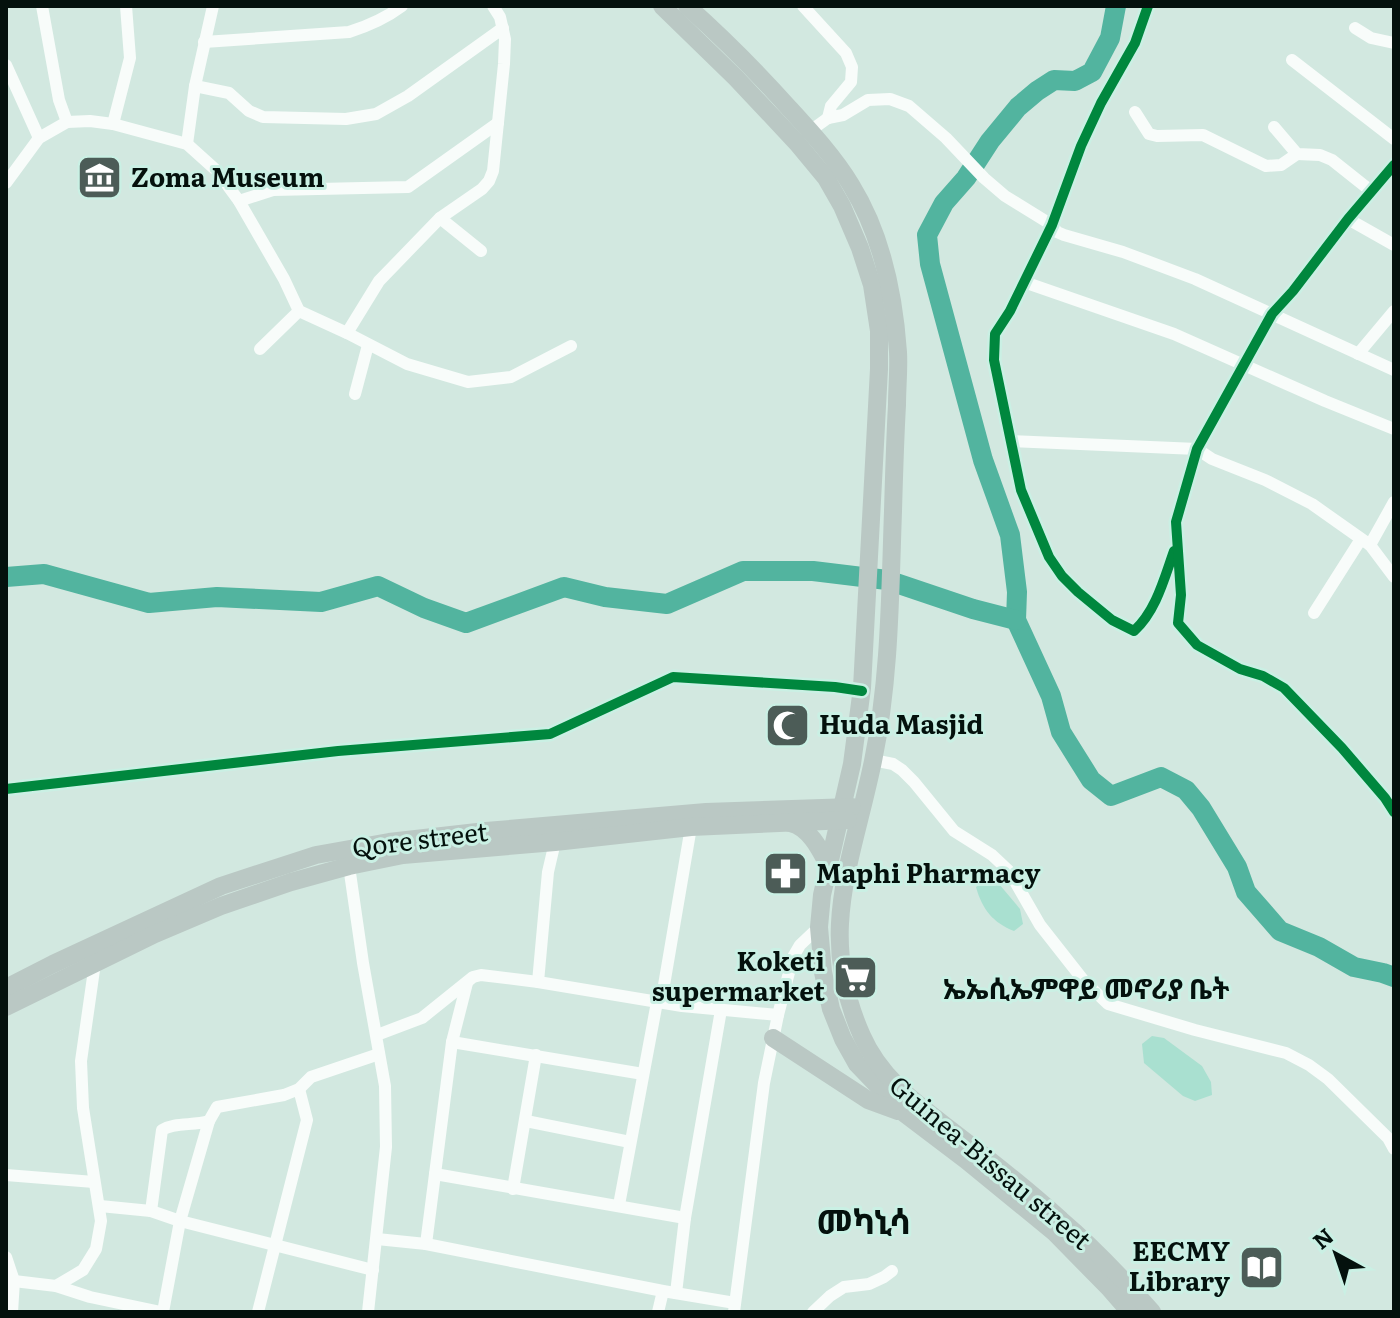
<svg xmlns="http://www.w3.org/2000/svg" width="1400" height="1318" font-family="Literata,'Noto Sans Ethiopic',serif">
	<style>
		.green { fill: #a9e0d0 }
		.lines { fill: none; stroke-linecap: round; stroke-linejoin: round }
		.river { stroke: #52b49f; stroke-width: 20 }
		.street { stroke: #f8fcfa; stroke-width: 12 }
		.primary { stroke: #bac8c4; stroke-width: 18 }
		.cycleway-casing { stroke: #caf0e4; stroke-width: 15 }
		.cycleway { stroke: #00873e; stroke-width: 10 }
		.labels { text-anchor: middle; stroke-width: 6; stroke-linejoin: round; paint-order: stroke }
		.poi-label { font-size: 26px; font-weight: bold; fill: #04110d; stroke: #caf0e4; text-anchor: start }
		.street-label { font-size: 26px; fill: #04110d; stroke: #caf0e4 }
		.neighbourhood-label { font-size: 28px; font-weight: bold; fill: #04110d; stroke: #caf0e4 }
		.district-label { font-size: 34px; font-weight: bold; fill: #04110d; stroke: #caf0e4 }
	</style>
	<rect width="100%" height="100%" fill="#d2e8e0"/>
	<g class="green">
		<path d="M985,880l14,4 21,25 3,15 -9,7c-21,-8 -32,-22 -38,-44z"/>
		<polygon points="1152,1036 1164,1038 1202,1066 1211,1082 1212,1095 1195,1101 1183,1096 1144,1063 1142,1044"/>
	</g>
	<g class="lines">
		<g class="river">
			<polyline points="1116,6 1110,38 1092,72 1075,81 1054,80 1037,91 1018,107 990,141 966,178 944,203 927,235 930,264 983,460 1010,535 1017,592 1016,620 1051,696 1061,732 1091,780 1111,796 1161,777 1186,790 1201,808 1237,867 1246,892 1280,931 1319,947 1354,967 1383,973 1394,977"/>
			<polyline points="6,577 44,574 149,603 217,597 321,602 378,586 424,608 466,623 564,587 605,597 667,604 743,571 813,571 887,580 973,609 1016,620"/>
		</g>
		<g class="street">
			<polyline points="42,6 59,100 67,122"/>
			<polyline points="803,6 846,53 852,67 851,82 831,106 828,118"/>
			<path d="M1148,6l-13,37 -34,60 -20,43 -29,79 -42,86 -15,23 -1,26 27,130 28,67 13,19 16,16 34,28 22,11c22,-20 30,-52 40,-81"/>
			<polyline points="1355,28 1371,38 1394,43"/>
			<path d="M204,42l145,-10c19,-6 37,-14 53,-26"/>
			<polyline points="1292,60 1394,139"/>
			<polyline points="6,65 39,138"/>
			<polyline points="195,86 229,93 249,111 263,117 346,119 376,114 408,96 503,28"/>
			<polyline points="1135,112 1149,134 1157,136 1203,135 1266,166 1281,165 1297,154"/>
			<polyline points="113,124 130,58 126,6"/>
			<polyline points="1274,127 1297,154 1320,155 1332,160 1371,191"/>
			<polyline points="810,131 828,118 843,115 868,100 890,99 909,106 946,138 984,178 1005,196 1052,225 1057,232 1064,235 1123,252 1195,279 1394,370"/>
			<polyline points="187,144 195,86 213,6"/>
			<polyline points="1394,165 1348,219 1293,291 1272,314 1197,449 1176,522 1181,595 1178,623 1197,645 1240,669 1263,676 1284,688 1342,748 1385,798 1394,812"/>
			<polyline points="6,183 39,138 67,122 90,121 113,124 187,144 217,171 239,201 284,279 299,311 347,333 407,364 468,382 511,377 571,346"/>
			<polyline points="239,201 273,190 408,187 498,123"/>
			<polyline points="440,218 481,251"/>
			<polyline points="1348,219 1394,245"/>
			<polyline points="1024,282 1174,334 1325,401 1394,429"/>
			<polyline points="347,333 379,281 440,218 482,189 489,181 493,171 504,64 505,39 500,17 493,6"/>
			<polyline points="260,349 299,311"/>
			<polyline points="1358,354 1394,311"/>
			<polyline points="355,394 368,345"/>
			<polyline points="1012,441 1197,449 1212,459 1265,480 1312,504 1370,545 1394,577"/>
			<polyline points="1370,545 1394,502"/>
			<polyline points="1314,613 1361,539"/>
			<polyline points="873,760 893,764 902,770 914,782 954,831 992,855 1009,871 1040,925 1084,981 1108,1004 1195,1030 1286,1053 1309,1065 1328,1079 1388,1138 1394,1149"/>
			<polyline points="6,789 338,751 550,734 673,677 835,687 862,691"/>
			<polyline points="350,859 349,866 363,963 385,1086 386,1147 368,1312"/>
			<polyline points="538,982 548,872 555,842"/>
			<polyline points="377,1035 422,1018 473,977 481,975 538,982 682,1006 778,1015"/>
			<polyline points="452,1042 643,1074"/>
			<polyline points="526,1121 630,1142"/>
			<polyline points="435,1174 685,1218"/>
			<polyline points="6,1175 94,1182"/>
			<polyline points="513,1189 536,1055"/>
			<polyline points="619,1205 657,1002 663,991 691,827"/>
			<polyline points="100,1206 151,1211 180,1221 373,1270"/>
			<path d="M151,1211l11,-81c13,-8 31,-4 47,-9l8,-14 67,-12 15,-6 12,-12 68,-23"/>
			<polyline points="377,1239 426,1244 663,1291 735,1303"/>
			<polyline points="426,1244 452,1042 467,983"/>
			<polyline points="6,1257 14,1281 12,1312"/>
			<polyline points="14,1281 56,1286 90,1297 161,1312"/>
			<polyline points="56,1286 83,1270 96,1249 101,1221 83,1108 81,1061 95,963 94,959"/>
			<polyline points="676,1293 685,1218 721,1010"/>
			<polyline points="163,1312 180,1221 209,1121"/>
			<polyline points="258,1312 307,1120 299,1089"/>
			<polyline points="658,1312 663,1291"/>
			<polyline points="734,1312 764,1083 778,1015 793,957 800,945 819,927"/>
			<polyline points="813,1312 830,1296 844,1287 869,1284 884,1277 892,1271"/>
		</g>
		<g class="primary">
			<polyline points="662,6 736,78 797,143 826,178 842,206 860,248 872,285 879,331 879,369 862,688 852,764 822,895 819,927 823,972 831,1009 843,1039 857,1064 904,1113 966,1160 1054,1232 1110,1289 1130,1312"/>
			<path d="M687,6c37,33 69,65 102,102 22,24 45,49 62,77 31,50 43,109 47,167 1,17 -1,35 -1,53 -2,35 -3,71 -4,106 -3,84 -3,168 -20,250 -21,102 -57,172 -11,275 20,46 61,72 99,102 34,26 68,53 100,82 33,28 63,60 91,92"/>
			<path d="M790,823c19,4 30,26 38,42"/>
			<polyline points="6,988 53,964 221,886 316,855 389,842 486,831 706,812 852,807"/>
			<polyline points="6,1007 155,934 221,906 291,882 349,866 403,855 555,842 691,827 848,820"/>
			<polyline points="773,1038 868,1100 898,1111"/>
		</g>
		<defs>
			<g id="cycleway">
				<path d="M1148,6l-13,37 -34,60 -20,43 -29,79 -42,86 -15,23 -1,26 27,130 28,67 13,19 16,16 34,28 22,11c22,-20 30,-52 40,-80"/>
				<polyline points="1394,165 1348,219 1293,291 1272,314 1197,449 1176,522 1181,595 1178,623 1197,645 1240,669 1263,676 1284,688 1342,748 1385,798 1394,812"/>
				<polyline points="6,789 338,751 550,734 673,677 835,687 862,691"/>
			</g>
		</defs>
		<use href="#cycleway" class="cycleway-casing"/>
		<use href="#cycleway" class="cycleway"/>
	</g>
	<defs>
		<symbol id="museum-square" viewBox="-11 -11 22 22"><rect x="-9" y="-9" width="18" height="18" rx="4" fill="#4c5c57" stroke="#caf0e4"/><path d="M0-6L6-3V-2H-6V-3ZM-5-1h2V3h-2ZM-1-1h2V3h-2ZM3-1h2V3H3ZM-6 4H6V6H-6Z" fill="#fff"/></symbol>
		<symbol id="mosque-square" viewBox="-11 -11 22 22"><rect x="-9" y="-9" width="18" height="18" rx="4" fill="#4c5c57" stroke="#caf0e4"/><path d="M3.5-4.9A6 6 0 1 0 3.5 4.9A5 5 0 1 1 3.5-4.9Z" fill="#fff"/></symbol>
		<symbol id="pharmacy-square" viewBox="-11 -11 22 22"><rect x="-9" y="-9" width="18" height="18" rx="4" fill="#4c5c57" stroke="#caf0e4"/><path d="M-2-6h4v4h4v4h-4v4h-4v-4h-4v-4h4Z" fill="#fff"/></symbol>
		<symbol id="supermarket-square" viewBox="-11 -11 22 22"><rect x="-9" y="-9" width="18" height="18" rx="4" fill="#4c5c57" stroke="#caf0e4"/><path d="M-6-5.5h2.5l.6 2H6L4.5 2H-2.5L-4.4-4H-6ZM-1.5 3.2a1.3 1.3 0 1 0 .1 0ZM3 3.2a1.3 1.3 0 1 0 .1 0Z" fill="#fff"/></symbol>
		<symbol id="library-square" viewBox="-11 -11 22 22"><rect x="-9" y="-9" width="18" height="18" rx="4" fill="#4c5c57" stroke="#caf0e4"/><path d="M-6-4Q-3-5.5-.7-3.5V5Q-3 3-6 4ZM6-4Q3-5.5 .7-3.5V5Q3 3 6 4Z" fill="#fff"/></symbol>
	</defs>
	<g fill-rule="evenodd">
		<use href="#museum-square" x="74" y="152" width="51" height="51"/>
		<use href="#mosque-square" x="762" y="700" width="51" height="51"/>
		<use href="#pharmacy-square" x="760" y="848" width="51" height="51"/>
		<use href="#supermarket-square" x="830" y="952" width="51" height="51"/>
		<use href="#library-square" x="1236" y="1242" width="51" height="51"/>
	</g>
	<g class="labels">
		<g class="poi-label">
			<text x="131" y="187">Zoma Museum</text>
			<text x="819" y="734">Huda Masjid</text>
			<text x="816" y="883">Maphi Pharmacy</text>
			<text x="825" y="971" text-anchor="end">Koketi<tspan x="825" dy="30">supermarket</tspan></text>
			<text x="1230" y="1261" text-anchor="end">EECMY<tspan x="1230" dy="30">Library</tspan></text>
		</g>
		<g class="street-label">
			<text transform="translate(420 840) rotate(-7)" y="9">Qore street</text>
			<text transform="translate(990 1163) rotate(40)" y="9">Guinea-Bissau street</text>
		</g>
		<g class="neighbourhood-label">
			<text x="1086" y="999">ኤኤሲኤምዋይ መኖሪያ ቤት</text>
		</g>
		<g class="district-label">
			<text x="864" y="1234">መካኒሳ</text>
		</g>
	</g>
	<rect width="1400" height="1318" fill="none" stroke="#04110d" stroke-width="16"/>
	<g transform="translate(1336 1254) rotate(320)" stroke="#caf0e4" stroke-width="6" paint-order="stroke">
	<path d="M0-6L14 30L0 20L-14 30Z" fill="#04110d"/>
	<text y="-12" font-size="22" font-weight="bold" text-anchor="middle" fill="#04110d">N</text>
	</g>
</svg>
